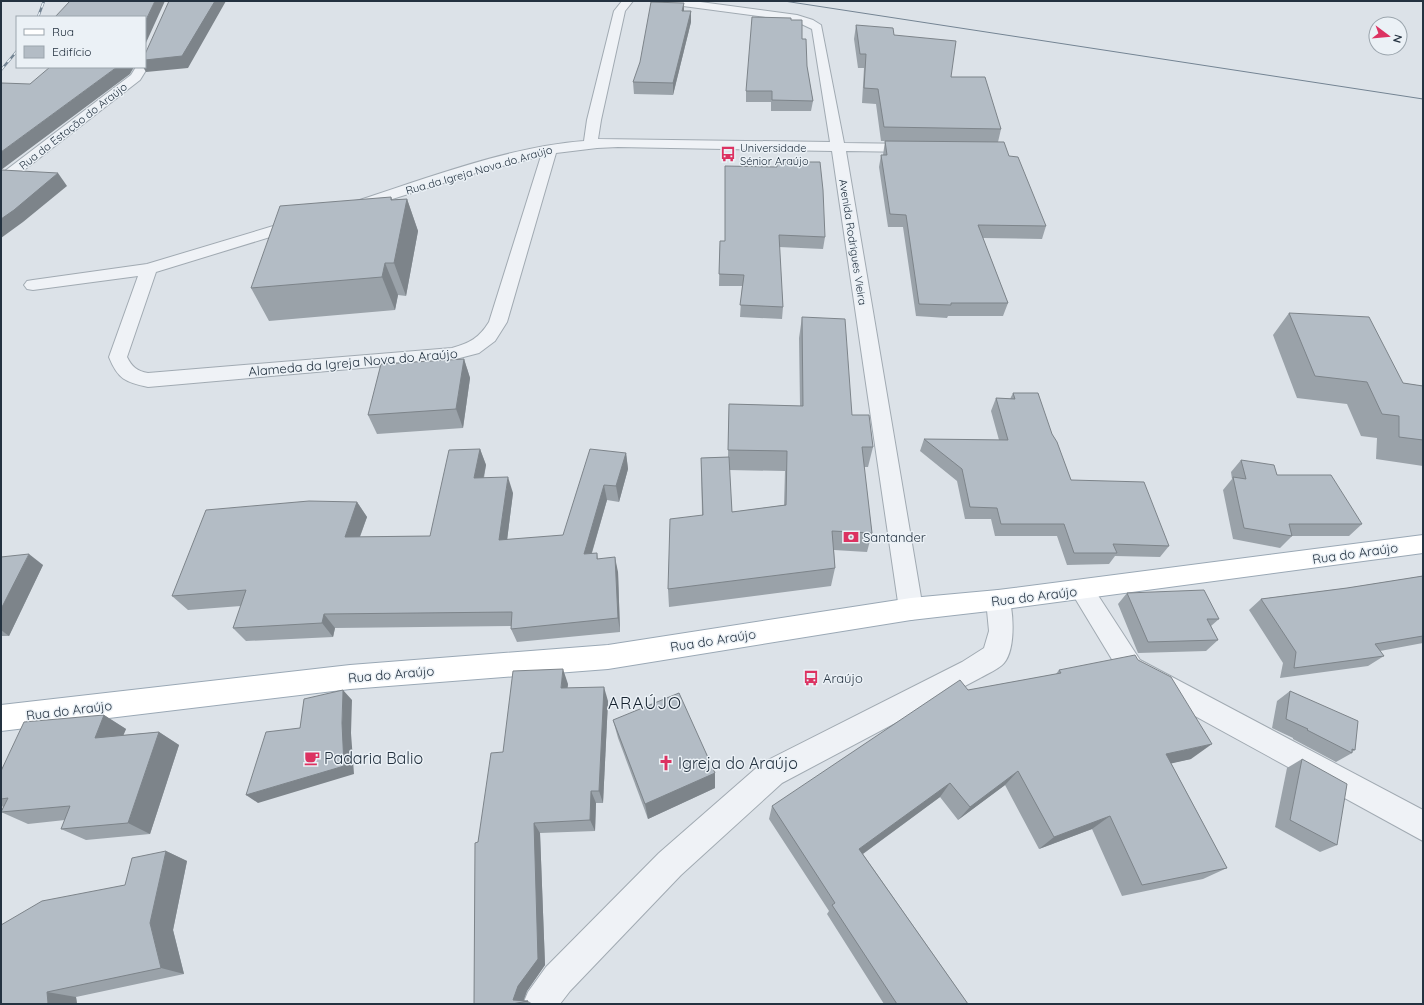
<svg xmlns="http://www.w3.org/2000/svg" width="1424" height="1005" font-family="Quicksand,sans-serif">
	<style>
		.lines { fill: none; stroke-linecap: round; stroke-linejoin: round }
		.minor-casing { stroke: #a1aab2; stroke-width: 2 }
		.major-casing { stroke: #9aa8b5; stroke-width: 2 }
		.minor { fill: #eff2f6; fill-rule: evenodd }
		.major { fill: #fff; fill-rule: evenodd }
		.tram { stroke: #748493; stroke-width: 1 }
		.rail-casing { stroke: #748493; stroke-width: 2.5 }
		.rail { stroke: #ebf1f6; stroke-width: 1.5; stroke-dasharray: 5; stroke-linecap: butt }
		.wall { fill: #9aa2a9; fill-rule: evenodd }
		.shaded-wall { fill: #7d848a }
		.building { fill: #b3bcc5; stroke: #7d848a }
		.labels { text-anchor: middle; stroke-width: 3; stroke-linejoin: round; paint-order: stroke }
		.far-street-label { font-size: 11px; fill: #243240; stroke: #ebf1f6 }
		.far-poi-label { font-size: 11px; fill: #243240; stroke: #ebf1f6; text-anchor: start }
		.street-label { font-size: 13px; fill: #243240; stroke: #ebf1f6 }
		.poi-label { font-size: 13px; fill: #243240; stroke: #ebf1f6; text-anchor: start }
		.near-poi-label { font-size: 16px; fill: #243240; stroke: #ebf1f6; text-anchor: start }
		.near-neighbourhood-label { font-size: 17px; letter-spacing: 1px; fill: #172330; stroke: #ebf1f6 }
	</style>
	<rect width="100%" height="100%" fill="#dce2e8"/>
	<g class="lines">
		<defs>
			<g id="minor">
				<path d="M622,1h11l-8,10 -24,109 -3,19 232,3 -18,-113 -17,-8 -127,-17 -5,-3h30l104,14 16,5 8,5 23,118 69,1 5,1 2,3 -2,3 -5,1 -67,-1 77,458 -3,8 -9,3 -9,-3 -3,-8 -67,-458 -214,-4 -21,1 -41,5 -49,169 -12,19 -16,12 -27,7 -304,27c-23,-5 -30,-8 -39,-30l29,-81 -105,14 -6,-1 -3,-4 3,-4 6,-1 114,-16 153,-46 6,2 2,3 -2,3 -150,46 -29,85c5,10 10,14 21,16l304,-25c18,-5 27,-10 37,-26l52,-166 -59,15 -125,39 -5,2 -5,-2 -3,-3 3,-3c76,-24 159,-57 237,-63l3,-21 27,-109z"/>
				<polygon points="145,64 148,67 140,80 6,184 1,185 1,174 131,75 136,67 145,67"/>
				<polygon points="1082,580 1090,583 1140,660 1423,810 1423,841 1122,676 1070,590 1074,583"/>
				<path d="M998,590l9,3c7,15 9,56 -3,70 -5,6 -17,11 -24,15l-198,105 -101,92 -111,116 -10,13h-37l5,-12 18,-25 113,-114 103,-90 200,-101 22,-14 5,-17 -3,-31 3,-7z"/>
			</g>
			<polygon id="major" points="1423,535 1423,553 998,610 911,620 608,669 350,689 1,731 1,705 350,665 608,645 911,598 998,590"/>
		</defs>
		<use href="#minor" class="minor-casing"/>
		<use href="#major" class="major-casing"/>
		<use href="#minor" class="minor"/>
		<use href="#major" class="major"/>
		<polyline class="tram" points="784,1 1423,99"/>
		<defs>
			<g id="rail">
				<polyline points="38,17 44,1"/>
				<polyline points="1,70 17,51"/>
			</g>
		</defs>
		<use href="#rail" class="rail-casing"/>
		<use href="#rail" class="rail"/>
	</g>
	<g class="wall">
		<polygon points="684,3 684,11 691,11 691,22 673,95 634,94 633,82"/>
		<polygon points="791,20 802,39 813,101 811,111 771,111 771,102 746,102 746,91"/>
		<polygon points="856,25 894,35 951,77 1001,129 998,142 1009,156 1046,226 1042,239 983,238 1008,303 1003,316 948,316 947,318 916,316 903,227 888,227 879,167 881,155 883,155 885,141 881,141 876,104 862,103 864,68 858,68 854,39"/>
		<polygon points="777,162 825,237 823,249 779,247 783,307 782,319 740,317 742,286 719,286 720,241 725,241 777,167"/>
		<polygon points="391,197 392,200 407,199 418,231 406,296 398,295 395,310 269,321 251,288"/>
		<polygon points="1289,313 1403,383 1423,386 1423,466 1376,459 1377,438 1361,436 1347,404 1297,398 1273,335"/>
		<path d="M802,317l50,98 21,32 -5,20h-4l8,66 -5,19 -33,-2 1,18 -4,18 -162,21 -1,-18 34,-74 -1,-57 27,-1 1,-53 71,2 -1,-68zM729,470l56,1 -1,34 -52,7z"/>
		<polygon points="464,359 470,378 463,428 377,434 368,415"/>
		<polygon points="1013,393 1052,434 1071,480 1169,546 1160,557 1115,556 1109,564 1067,565 1057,536 995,536 991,519 965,519 957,481 920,451 924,439 999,440 991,411 996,398 1010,399"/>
		<polygon points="480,449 486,465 484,478 513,493 507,540 563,535 626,453 628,469 619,502 607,500 592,553 597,553 598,559 618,572 620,632 517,642 511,629 511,626 335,628 333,637 246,641 233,628 241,606 188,610 172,596 357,502 367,517 360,537 430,536"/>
		<polygon points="1241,460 1277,475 1362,524 1349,536 1292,536 1280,548 1233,539 1223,490 1232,479 1231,472"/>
		<polygon points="1,557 43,565 9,636 1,636"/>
		<polygon points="1423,576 1423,643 1380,651 1384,656 1368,666 1280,678 1283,663 1249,610 1261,599 1347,588"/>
		<polygon points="1127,593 1219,619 1211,626 1218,640 1206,651 1138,653 1118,604"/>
		<polygon points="1059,670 1191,759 1171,763 1227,868 1203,879 1122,896 1092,829 1039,849 1005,785 958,820 940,797 863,854 968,1004 884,1004 827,914 829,911 769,819 772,806 968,690 1056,674"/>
		<polygon points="568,684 567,688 608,701 603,803 596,803 595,831 540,833 545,965 527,991 523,1001 528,1001 533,1004 474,1004 478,842 503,752"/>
		<polygon points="1290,691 1355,750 1352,752 1352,753 1336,762 1293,739 1293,738 1272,728 1277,701"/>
		<polygon points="104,715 126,729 123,735 159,732 179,745 150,834 86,840 61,829 65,820 28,824 1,812 4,807 1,806 1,771"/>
		<polygon points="613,720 715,773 715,788 648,819 618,738"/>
		<polygon points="1302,759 1337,845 1320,852 1275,827 1287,768"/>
		<polygon points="166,851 187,861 173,930 184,974 76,997 77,1004 1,1004"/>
	</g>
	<g class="shaded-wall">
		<polygon points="155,1 165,1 145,45 145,22"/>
		<polygon points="215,1 226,1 188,68 146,72 143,67 145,67 145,60"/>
		<polygon points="684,3 684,14 682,11"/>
		<polygon points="691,11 691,22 673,95 673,83"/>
		<polygon points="117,67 134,67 130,74 1,170 1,152"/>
		<polygon points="58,173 67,186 23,222 1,238 1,219"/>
		<polygon points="391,197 401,226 407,199 418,231 406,296 394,263"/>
		<polygon points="385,263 398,295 395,310 382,277"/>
		<polygon points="464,359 470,378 463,428 456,409"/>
		<polygon points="480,449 486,465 480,494 474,478"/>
		<polygon points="626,453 628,469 619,502 616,486"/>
		<polygon points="508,477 513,493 505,556 499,540"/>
		<polygon points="604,485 607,500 587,569 584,554"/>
		<polygon points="357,502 367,517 354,552 345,537"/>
		<polygon points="29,554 43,565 9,636 1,630 1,609"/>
		<polygon points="615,557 618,572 620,632 618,618"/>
		<polygon points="324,614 335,628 333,637 322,623"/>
		<polygon points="563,669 568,684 566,703 561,688"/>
		<polygon points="604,687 608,701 603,803 599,791"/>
		<polygon points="343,690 352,700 351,733 354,774 258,803 246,795 342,723"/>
		<polygon points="104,715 126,729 117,751 95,738"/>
		<polygon points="159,732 179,745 150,834 128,823"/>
		<polygon points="1212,744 1191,759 1147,769 1166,754"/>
		<polygon points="1018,771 1005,785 958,820 970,807"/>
		<polygon points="715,773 715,788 648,819 645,804"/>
		<polygon points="950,783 940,797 853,861 859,849"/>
		<polygon points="591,791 596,803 595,831 590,820"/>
		<polygon points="1110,816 1092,829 1039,849 1054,837"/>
		<polygon points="534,823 540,833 545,965 527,991 523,1002 513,1000"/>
		<polygon points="166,851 187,861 173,930 184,974 161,968 150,923"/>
		<polygon points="47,992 76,997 77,1004 46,1004"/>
	</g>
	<g class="building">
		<polygon points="70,1 155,1 145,22 145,17 55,17"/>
		<polygon points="169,1 215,1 182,56 145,60 145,54 146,52"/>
		<polygon points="651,2 684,3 682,11 691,11 673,83 633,82 640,62"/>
		<polygon points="752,17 791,18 791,20 802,20 802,39 806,39 807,66 813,101 772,100 772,91 746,91"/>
		<polygon points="856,25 893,28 894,35 956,41 951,77 985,77 1001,129 884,127 878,89 864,88 866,54 860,54"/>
		<polygon points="50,67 117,67 1,152 1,84 2,83 30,84"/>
		<polygon points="885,141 1004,142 1009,156 1018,157 1046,226 978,225 1008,303 951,303 951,305 919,304 906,215 890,214 881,155 887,155"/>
		<polygon points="777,162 820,162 823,190 825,237 779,235 783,307 740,305 744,275 719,274 720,241 725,241 725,166 777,167"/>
		<polygon points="1,170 2,170 58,173 14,210 1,219"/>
		<polygon points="391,197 391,200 407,199 394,263 385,263 382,277 251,288 280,206"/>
		<polygon points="1289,313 1369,317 1403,383 1423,386 1423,440 1399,437 1399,416 1382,414 1367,382 1315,376"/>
		<polygon points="802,317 845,319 852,415 869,415 873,447 862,447 872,533 832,531 835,568 668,589 670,519 703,515 701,458 729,457 732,512 786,505 787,451 728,450 729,404 803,406"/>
		<polygon points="464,359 456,409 368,415 381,364"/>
		<polygon points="1013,393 1038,393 1052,434 1057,442 1071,480 1144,482 1169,546 1113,544 1117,553 1074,553 1064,524 1001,524 997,508 970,507 962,469 924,439 1008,440 996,398 1015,399"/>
		<polygon points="480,449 474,478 508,477 499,540 563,535 590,449 626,453 616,486 604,485 584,554 597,553 597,559 615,557 618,618 511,629 512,612 324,614 322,623 233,628 246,590 172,596 206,510 309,501 357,502 345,537 430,536 449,450"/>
		<polygon points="1241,460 1274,465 1277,475 1331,475 1362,524 1289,524 1292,536 1244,528 1233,477 1246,479"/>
		<polygon points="29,554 1,609 1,557"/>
		<polygon points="1423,576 1423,636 1375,644 1384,656 1294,668 1296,652 1261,599 1347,588"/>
		<polygon points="1204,590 1219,619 1207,619 1218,640 1148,642 1127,593"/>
		<polygon points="1135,655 1138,660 1171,677 1212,744 1166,754 1227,868 1142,885 1110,816 1054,837 1018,771 970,807 950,783 859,849 968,1004 897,1004 832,905 835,903 772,806 960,680 968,690 1061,673 1059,670"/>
		<polygon points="563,669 561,688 604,687 599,791 591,791 590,820 534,823 538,959 518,986 513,1000 528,1001 512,1004 474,1004 475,843 478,842 491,753 503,752 513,671"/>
		<polygon points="343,690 342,723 344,766 246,795 266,732 300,728 304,699"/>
		<polygon points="1290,691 1358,721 1355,750 1352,749 1352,753 1307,730 1308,729 1286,719"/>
		<polygon points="679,693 715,773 645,804 613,720"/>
		<polygon points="104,715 95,738 159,732 128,823 61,829 70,806 1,812 8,798 1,799 1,771 24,722"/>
		<polygon points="1302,759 1347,784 1337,845 1290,820"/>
		<polygon points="166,851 150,923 161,968 47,992 48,1003 46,1004 1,1004 1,925 42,901 125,885 132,858"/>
	</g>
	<defs>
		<symbol id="bus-bare" viewBox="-9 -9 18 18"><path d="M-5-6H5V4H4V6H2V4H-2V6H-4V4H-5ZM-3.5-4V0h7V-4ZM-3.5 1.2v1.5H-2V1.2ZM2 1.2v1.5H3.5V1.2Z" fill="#dc3261" stroke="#ebf1f6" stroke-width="2.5" paint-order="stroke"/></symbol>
		<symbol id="bank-bare" viewBox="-9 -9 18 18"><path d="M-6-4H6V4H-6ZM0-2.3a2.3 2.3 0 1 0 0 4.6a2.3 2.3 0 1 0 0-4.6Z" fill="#dc3261" stroke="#ebf1f6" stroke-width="2.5" paint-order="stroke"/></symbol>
		<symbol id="cafe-bare" viewBox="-9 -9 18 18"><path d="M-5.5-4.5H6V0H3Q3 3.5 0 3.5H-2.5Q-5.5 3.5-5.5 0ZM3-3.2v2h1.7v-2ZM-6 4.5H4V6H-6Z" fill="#dc3261" stroke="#ebf1f6" stroke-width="2.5" paint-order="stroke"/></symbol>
		<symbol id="church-bare" viewBox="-9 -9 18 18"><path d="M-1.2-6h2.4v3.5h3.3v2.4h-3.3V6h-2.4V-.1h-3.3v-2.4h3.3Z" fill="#dc3261" stroke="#ebf1f6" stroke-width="2.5" paint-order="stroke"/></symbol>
	</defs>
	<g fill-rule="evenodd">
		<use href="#bus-bare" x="717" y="143" width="22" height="22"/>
		<use href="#bank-bare" x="840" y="526" width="22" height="22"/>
		<use href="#bus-bare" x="800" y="667" width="22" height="22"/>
		<use href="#cafe-bare" x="301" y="747" width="22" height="22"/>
		<use href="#church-bare" x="655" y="752" width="22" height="22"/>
	</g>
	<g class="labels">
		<g class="far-street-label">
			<text transform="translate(73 126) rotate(-38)" y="4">Rua da Estação do Araújo</text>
			<text transform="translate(479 170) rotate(-16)" y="4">Rua da Igreja Nova do Araújo</text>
			<text transform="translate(853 242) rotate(81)" y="4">Avenida Rodrigues Vieira</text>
		</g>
		<g class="far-poi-label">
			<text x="740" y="152">Universidade<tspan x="740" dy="13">Sénior Araújo</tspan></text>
		</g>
		<g class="street-label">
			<text transform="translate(353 362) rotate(-5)" y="5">Alameda da Igreja Nova do Araújo</text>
			<text transform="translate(1355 553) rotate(-8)" y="5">Rua do Araújo</text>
			<text transform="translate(1034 596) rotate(-7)" y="5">Rua do Araújo</text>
			<text transform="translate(713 640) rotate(-9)" y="5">Rua do Araújo</text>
			<text transform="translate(391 674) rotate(-5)" y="5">Rua do Araújo</text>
			<text transform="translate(69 710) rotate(-7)" y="5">Rua do Araújo</text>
		</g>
		<g class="poi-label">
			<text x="863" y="542">Santander</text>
			<text x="823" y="683">Araújo</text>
		</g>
		<g class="near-poi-label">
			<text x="324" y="764">Padaria Balio</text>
			<text x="678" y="769">Igreja do Araújo</text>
		</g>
		<g class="near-neighbourhood-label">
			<text x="645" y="709">ARAÚJO</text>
		</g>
	</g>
	<rect width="1424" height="1005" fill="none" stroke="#243240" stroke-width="4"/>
	<rect x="16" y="16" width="130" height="52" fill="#ebf1f6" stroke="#9ba5ad"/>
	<rect x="24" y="29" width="20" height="6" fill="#ffffff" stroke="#9ba5ad"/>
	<text x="52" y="36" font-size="12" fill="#243240">Rua</text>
	<rect x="24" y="46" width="20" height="12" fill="#b3bcc5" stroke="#9ba5ad"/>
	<text x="52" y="56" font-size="12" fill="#243240">Edifício</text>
	<g transform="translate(1388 36) rotate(106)"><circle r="19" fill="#ebf1f6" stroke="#9ba5ad"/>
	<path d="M0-3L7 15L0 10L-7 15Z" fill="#dc3261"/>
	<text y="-6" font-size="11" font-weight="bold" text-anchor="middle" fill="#243240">N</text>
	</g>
</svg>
